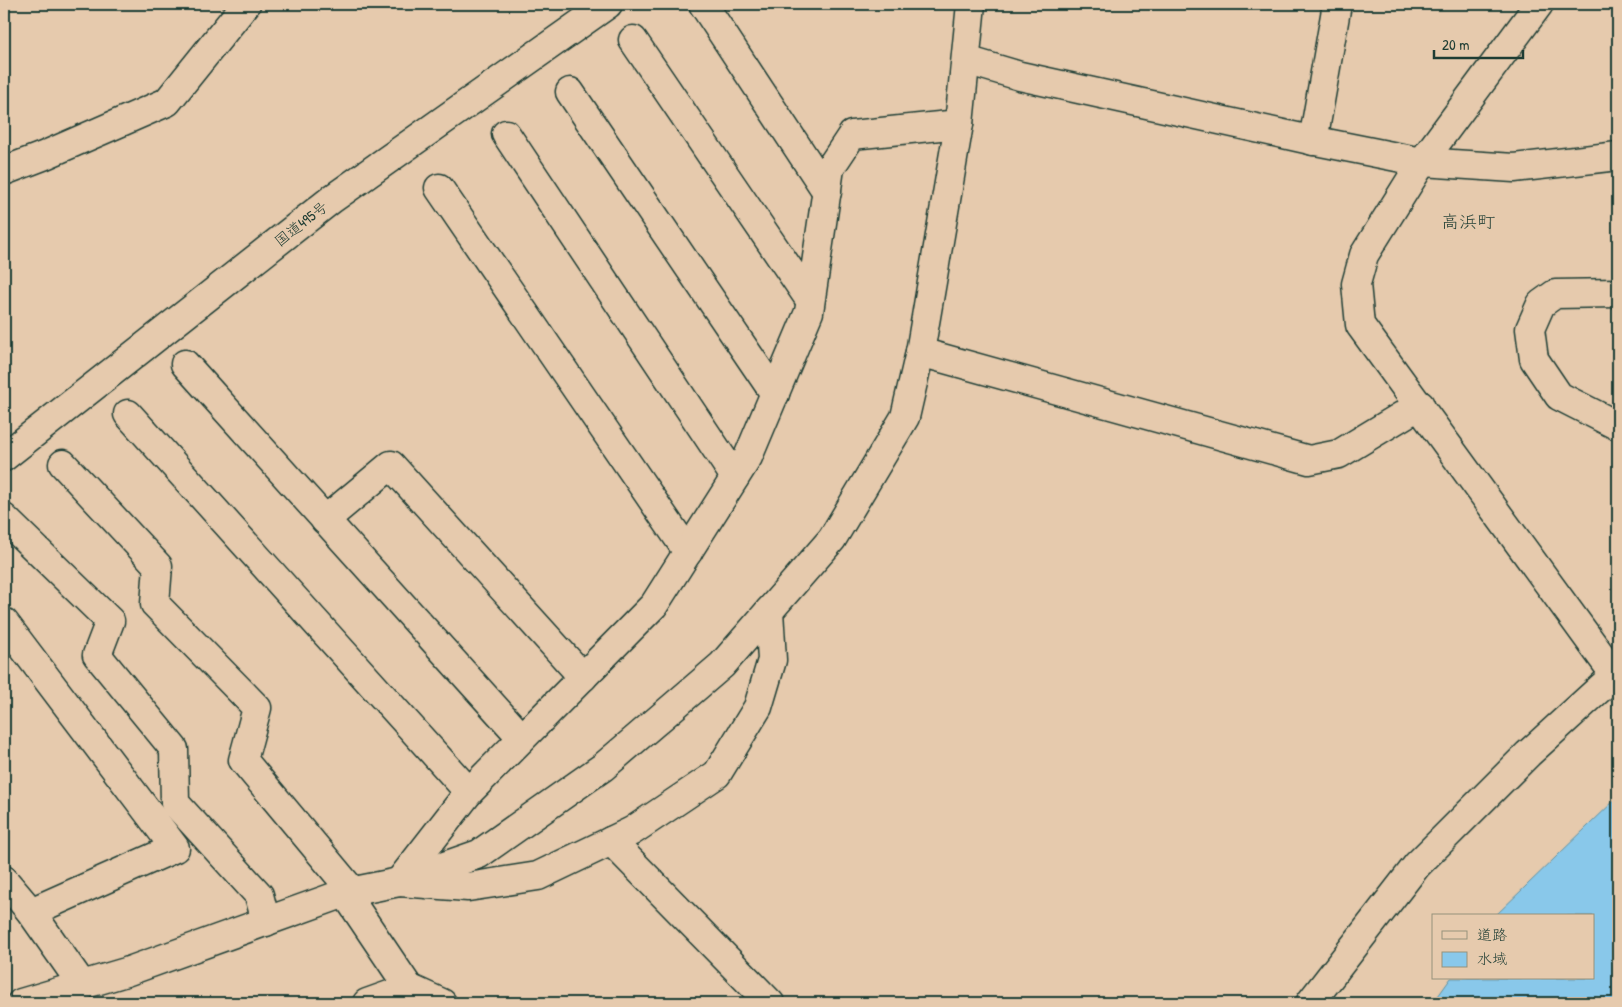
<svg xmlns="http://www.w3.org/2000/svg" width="1622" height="1007" font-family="'Patrick Hand','Klee One',sans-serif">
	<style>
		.water { fill: #89c8ea; stroke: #5f90a1 }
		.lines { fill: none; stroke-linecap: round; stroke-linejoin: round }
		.street-casing { stroke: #1f3d34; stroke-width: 31 }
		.secondary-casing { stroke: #1f3d34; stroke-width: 31 }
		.highway-casing { stroke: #1f3d34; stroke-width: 31 }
		.street { stroke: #e6caad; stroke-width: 28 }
		.secondary { stroke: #e6caad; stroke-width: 28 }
		.highway { stroke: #e6caad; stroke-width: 28 }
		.labels { text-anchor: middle; stroke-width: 5; stroke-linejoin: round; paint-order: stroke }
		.street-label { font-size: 15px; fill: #1f3d34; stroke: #e6caad }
		.quarter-label { font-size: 18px; fill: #1f3d34; stroke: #e6caad }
	</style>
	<rect width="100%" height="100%" fill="#e6caad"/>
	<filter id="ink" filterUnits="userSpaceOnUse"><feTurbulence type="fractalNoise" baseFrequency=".02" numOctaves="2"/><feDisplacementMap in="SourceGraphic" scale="10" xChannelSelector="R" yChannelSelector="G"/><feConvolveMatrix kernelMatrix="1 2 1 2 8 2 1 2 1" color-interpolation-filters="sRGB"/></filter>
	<g filter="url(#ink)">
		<polygon class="water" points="1618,797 1618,1003 1433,1003 1451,978 1593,978 1593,916 1495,916"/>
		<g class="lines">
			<defs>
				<g id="street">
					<polyline points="703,4 827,192"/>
					<polyline points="1539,4 1422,162 1364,255 1356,284 1360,325 1615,675"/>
					<polyline points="633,40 810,300"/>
					<polyline points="966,60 1020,76 1306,139 1422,162 1514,168 1618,156"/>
					<polyline points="570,92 775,394"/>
					<polyline points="506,134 735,477"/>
					<polyline points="1313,141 1337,4"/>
					<polyline points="4,171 43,156 167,102 246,4"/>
					<polyline points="439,188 688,552"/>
					<polyline points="1618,293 1555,294 1541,304 1530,329 1534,359 1559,396 1618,426"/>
					<polyline points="920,352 1309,460 1339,454 1420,405"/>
					<polyline points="185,364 522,738"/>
					<polyline points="128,414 469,792 399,882"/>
					<polyline points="63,464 158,566 155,604 257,708 243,760 353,892"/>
					<polyline points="4,518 110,621 97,655 174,749 175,803 259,895 266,922"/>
					<polyline points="325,520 391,465 583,677"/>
					<polyline points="4,622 175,848 31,912 4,880"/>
					<polyline points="469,792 654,605 748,457 809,312 830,168 852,135 959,124"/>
					<polyline points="611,841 770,1003"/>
					<polyline points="399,882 468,887 538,876 632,831 717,774 758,707 772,660 769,611"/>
					<polyline points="345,893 409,988 442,1003"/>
					<polyline points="31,912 83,986"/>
					<polyline points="367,1003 409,988"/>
					<polyline points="1310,1003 1417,865 1528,754 1618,672"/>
				</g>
				<polyline id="secondary" points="21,1003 126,972 345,893 399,882 479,854 603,767 722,665 832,539 905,417 920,352 959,124 971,4"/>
				<polyline id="highway" points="4,457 332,199 608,4"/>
			</defs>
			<use href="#street" class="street-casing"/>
			<use href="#secondary" class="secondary-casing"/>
			<use href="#highway" class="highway-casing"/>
			<use href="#street" class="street"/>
			<use href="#secondary" class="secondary"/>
			<use href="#highway" class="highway"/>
		</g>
	</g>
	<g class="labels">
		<g class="street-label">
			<text transform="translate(301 224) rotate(-38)" y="5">国道495号</text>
		</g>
		<g class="quarter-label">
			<text x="1468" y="228">高浜町</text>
		</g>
	</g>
	<rect width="1622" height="1007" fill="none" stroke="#e6caad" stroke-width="20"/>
	<rect x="10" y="10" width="1602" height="987" fill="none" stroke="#1f3d34" stroke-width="2" filter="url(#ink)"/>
	<rect x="1432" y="914" width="162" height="65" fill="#e6caad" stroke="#96927d"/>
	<rect x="1442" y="931" width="25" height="8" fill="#e6caad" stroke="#96927d"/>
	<text x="1477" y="940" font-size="15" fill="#1f3d34">道路</text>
	<rect x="1442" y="952" width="25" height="15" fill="#89c8ea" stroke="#96927d"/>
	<text x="1477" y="964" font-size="15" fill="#1f3d34">水域</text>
	<path d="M1434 50v8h89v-8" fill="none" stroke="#1f3d34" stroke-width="2.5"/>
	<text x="1442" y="50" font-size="15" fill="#1f3d34" stroke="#e6caad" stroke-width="4" paint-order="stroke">20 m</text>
</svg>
